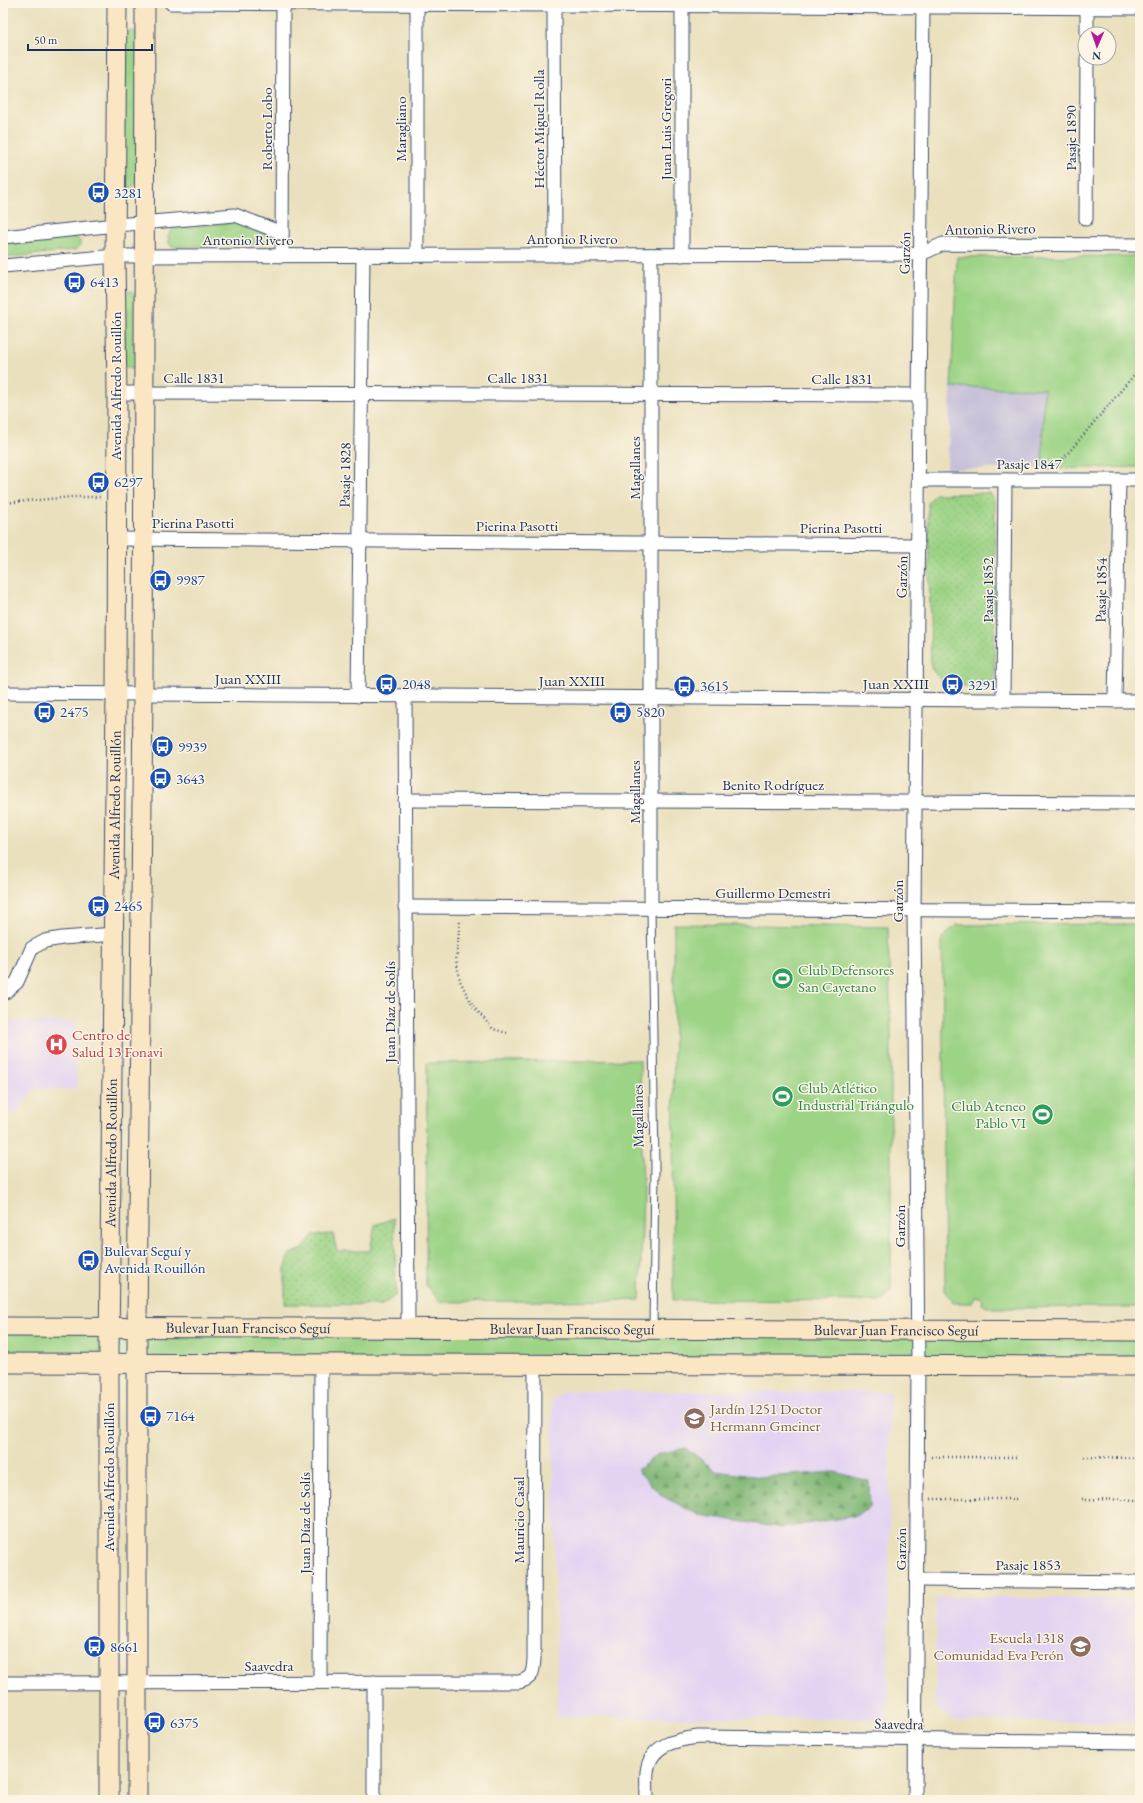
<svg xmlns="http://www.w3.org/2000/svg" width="1143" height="1803" font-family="'EB Garamond',serif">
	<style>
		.built { fill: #e3d3f3 }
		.industrial { fill: #c6c0da }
		.green { fill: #9cd385; stroke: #5c8172 }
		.forest { fill: url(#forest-firs); stroke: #4c7268 }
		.park { fill: url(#park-dots); stroke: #5c8172 }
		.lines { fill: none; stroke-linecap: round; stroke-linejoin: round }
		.lane-casing { stroke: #3a4a6c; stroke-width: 9 }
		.street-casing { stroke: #3a4a6c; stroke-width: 15 }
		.secondary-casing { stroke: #3a4a6c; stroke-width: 21 }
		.path { stroke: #3a4a6c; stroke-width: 2.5; stroke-dasharray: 1 3; stroke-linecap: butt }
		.lane { stroke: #fff; stroke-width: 7 }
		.street { stroke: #fff; stroke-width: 13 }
		.secondary { stroke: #fbe6c4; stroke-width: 19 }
		.labels { text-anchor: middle; stroke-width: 3; stroke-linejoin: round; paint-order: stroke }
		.street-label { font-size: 15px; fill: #1b2f5e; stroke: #fcf5e5 }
		.transit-label { font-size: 15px; fill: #164399; stroke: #fcf5e5; text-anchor: start }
		.leisure-label { font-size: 15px; fill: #27864d; stroke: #fcf5e5; text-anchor: start }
		.health-label { font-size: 15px; fill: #be3a42; stroke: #fcf5e5; text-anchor: start }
		.education-label { font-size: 15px; fill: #785e54; stroke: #fcf5e5; text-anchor: start }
	</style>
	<defs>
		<pattern id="forest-firs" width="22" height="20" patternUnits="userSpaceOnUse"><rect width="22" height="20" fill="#7db572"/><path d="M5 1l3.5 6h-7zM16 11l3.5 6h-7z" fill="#669461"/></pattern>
		<pattern id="park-dots" width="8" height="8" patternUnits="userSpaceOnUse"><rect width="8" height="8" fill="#9cd385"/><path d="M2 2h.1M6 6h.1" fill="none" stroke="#86b575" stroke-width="1.8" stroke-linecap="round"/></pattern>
	</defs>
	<rect width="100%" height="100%" fill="#fcf5e5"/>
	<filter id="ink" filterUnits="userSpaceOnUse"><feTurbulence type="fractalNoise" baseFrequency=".025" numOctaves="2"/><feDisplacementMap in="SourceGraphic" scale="8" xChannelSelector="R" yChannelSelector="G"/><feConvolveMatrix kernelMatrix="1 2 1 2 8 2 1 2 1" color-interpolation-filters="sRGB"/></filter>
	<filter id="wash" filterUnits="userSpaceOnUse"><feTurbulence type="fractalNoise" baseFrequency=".012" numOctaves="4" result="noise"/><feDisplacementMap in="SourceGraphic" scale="16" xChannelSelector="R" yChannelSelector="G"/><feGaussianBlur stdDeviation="0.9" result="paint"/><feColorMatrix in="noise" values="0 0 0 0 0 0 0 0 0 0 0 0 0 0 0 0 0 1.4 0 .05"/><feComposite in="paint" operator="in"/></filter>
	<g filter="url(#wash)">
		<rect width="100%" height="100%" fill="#eae0bd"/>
		<g class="built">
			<polygon points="3,1021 77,1022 76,1089 33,1089 17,1114 3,1114"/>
			<polygon points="563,1391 890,1392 888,1719 558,1717 552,1402"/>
			<polygon points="936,1597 1140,1599 1140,1723 954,1721 936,1707"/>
		</g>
		<polygon class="industrial" points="951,387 1044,389 1042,469 947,469"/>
		<g class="green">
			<polygon points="128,31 135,31 139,36 137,182 134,186 128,188 123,183 124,34"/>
			<polygon points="234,222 269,234 271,240 267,244 172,247 169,243 168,234 173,229"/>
			<polygon points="64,237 77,238 80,241 80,245 75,250 3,258 3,244"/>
			<polygon points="1140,256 1140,467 1042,469 1044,389 951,387 957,257"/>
			<polygon points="131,291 136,294 138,364 133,369 127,368 124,365 125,296 127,292"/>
			<polygon points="674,924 888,927 891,1032 891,1291 882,1301 673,1300"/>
			<polygon points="1140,924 1140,1307 989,1308 982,1304 983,1299 976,1296 972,1303 954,1303 945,1292 942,938 956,925"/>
			<polygon points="640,1060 643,1192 640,1300 440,1302 426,1285 427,1063"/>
			<polygon points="3,1327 1140,1331 1140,1366 3,1363"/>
		</g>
		<polygon class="forest" points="686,1448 716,1471 761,1477 835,1472 869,1481 870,1508 854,1516 783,1528 699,1515 662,1496 637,1470 658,1454"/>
		<g class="park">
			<polygon points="990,493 995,502 994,679 988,687 945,685 931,668 928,503 935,494"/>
			<polygon points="394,1218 396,1295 382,1305 285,1304 285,1269 290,1254 303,1249 313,1235 333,1234 337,1251 370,1251 375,1225"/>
		</g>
	</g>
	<g filter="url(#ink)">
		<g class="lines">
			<defs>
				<polyline id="lane" points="651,908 655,1166 653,1328"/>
				<g id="street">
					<polyline points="171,3 1140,8"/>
					<polyline points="417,3 417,255"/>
					<polyline points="554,3 555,255"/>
					<polyline points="682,3 682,255"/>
					<polyline points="1087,34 1087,3"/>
					<polyline points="1086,219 1087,58"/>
					<polyline points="3,237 116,225 235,215 282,233"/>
					<polyline points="282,256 283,3"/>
					<polyline points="3,266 115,256 921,254 943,244 1140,245"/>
					<polyline points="117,393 919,395"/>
					<polyline points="919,480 1140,480"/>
					<polyline points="117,539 918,545"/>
					<polyline points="3,693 1140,701"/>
					<polyline points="358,696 363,255"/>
					<polyline points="405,696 408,1328"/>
					<polyline points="1003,700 1005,480"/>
					<polyline points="1115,701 1119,480"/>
					<polyline points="405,800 1140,803"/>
					<polyline points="405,907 1140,911"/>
					<polyline points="651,908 651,255"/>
					<polyline points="3,994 17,982 32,948 45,941 62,938 115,934"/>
					<polyline points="917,1580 1140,1582"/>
					<polyline points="320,1682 321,1364"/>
					<path d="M3,1683l516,-1c14,-4 14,-9 15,-23l1,-294"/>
					<polyline points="374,1800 374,1682"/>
					<path d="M647,1800c0,-9 -1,-19 0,-28 3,-28 29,-32 51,-35l442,5"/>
					<polyline points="915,1800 918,1366 914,910 923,3"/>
				</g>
				<g id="secondary">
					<path id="s1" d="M3,1327l1137,4"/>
					<polyline points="3,1363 1140,1366"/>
					<path id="s2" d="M109,1800v-448l7,-658 1,-301 -2,-137 2,-253"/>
					<polyline points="137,1800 137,1327 143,694 145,3"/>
				</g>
			</defs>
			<use href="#lane" class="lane-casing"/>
			<use href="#street" class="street-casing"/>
			<use href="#secondary" class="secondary-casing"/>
			<g class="path">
				<polyline points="1058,465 1140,368"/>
				<polyline points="3,503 72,497 100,497"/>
				<polyline points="460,922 456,959 460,981 473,1006 493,1029 507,1033"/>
				<polyline points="931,1457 1016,1457"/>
				<polyline points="1084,1457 1140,1458"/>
				<polyline points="931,1499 1018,1499"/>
				<polyline points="1082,1499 1140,1500"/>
			</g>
			<use href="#lane" class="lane"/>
			<use href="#street" class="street"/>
			<use href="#secondary" class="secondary"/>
		</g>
	</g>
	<defs>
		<symbol id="bus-disc" viewBox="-11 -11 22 22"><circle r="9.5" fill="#1a4fb4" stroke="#fcf5e5"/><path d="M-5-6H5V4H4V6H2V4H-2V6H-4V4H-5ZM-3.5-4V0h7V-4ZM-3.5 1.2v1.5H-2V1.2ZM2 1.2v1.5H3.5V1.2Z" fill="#fff"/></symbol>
		<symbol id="stadium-disc" viewBox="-11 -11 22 22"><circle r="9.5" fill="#2e9e5b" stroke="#fcf5e5"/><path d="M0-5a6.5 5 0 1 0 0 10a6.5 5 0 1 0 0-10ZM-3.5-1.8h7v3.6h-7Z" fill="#fff"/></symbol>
		<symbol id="hospital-disc" viewBox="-11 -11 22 22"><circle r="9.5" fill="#e0444e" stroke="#fcf5e5"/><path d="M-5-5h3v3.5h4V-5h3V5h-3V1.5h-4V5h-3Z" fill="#fff"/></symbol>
		<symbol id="school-disc" viewBox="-11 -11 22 22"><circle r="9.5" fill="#8d6e63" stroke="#fcf5e5"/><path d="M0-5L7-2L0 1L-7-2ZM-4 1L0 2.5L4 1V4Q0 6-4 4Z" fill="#fff"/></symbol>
	</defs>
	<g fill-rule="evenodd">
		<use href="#bus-disc" x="86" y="180" width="25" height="25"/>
		<use href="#bus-disc" x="62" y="270" width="25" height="25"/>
		<use href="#bus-disc" x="86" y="470" width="25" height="25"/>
		<use href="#bus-disc" x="148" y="568" width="25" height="25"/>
		<use href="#bus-disc" x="374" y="672" width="25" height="25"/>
		<use href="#bus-disc" x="940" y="672" width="25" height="25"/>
		<use href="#bus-disc" x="672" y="674" width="25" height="25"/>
		<use href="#bus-disc" x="32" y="700" width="25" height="25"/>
		<use href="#bus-disc" x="608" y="700" width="25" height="25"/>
		<use href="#bus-disc" x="150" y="734" width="25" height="25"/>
		<use href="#bus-disc" x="148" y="766" width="25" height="25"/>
		<use href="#bus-disc" x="86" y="894" width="25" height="25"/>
		<use href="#stadium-disc" x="770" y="966" width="25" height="25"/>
		<use href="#hospital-disc" x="44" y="1032" width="25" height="25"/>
		<use href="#stadium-disc" x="770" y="1084" width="25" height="25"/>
		<use href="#stadium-disc" x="1030" y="1102" width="25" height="25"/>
		<use href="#bus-disc" x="76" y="1248" width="25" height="25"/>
		<use href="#bus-disc" x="138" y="1404" width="25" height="25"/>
		<use href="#school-disc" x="682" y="1406" width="25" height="25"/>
		<use href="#bus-disc" x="82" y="1634" width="25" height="25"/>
		<use href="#school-disc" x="1068" y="1634" width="25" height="25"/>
		<use href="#bus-disc" x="142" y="1710" width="25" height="25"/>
	</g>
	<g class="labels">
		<g class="street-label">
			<text transform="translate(267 129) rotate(-90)" y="5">Roberto Lobo</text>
			<text transform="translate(401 129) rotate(-90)" y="5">Maragliano</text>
			<text transform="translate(539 129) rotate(-90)" y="5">Héctor Miguel Rolla</text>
			<text transform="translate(666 129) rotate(-90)" y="5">Juan Luis Gregori</text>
			<text transform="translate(1071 138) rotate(-90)" y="5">Pasaje 1890</text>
			<text transform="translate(990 229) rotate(-1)" y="5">Antonio Rivero</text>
			<text x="572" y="244">Antonio Rivero</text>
			<text x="248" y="245">Antonio Rivero</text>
			<text transform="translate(905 253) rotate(-89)" y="5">Garzón</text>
			<text x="194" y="383">Calle 1831</text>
			<text x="518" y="383">Calle 1831</text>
			<text x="842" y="384">Calle 1831</text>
			<text transform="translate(116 386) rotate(-90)" y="5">Avenida Alfredo Rouillón</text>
			<text x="1029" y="469">Pasaje 1847</text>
			<text transform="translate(635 468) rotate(-90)" y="5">Magallanes</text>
			<text transform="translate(345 475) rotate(-89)" y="5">Pasaje 1828</text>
			<text x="193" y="528">Pierina Pasotti</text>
			<text x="517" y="531">Pierina Pasotti</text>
			<text x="841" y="533">Pierina Pasotti</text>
			<text transform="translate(902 577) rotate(-89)" y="5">Garzón</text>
			<text transform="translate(988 590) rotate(-90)" y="5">Pasaje 1852</text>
			<text transform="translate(1101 590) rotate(-89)" y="5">Pasaje 1854</text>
			<text x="248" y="684">Juan XXIII</text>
			<text x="572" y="686">Juan XXIII</text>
			<text x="896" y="689">Juan XXIII</text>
			<text x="773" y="790">Benito Rodríguez</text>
			<text transform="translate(635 792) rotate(-90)" y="5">Magallanes</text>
			<text dy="5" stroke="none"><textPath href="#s2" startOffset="995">Avenida Alfredo Rouillón</textPath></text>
			<text x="773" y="898">Guillermo Demestri</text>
			<text transform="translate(898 901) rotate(-90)" y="5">Garzón</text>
			<text transform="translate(390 1012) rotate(-90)" y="5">Juan Díaz de Solís</text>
			<text transform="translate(638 1116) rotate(-91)" y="5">Magallanes</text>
			<text dy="5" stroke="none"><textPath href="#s2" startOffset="647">Avenida Alfredo Rouillón</textPath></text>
			<text transform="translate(900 1226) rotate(-90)" y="5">Garzón</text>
			<text dy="5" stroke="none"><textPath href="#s1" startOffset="245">Bulevar Juan Francisco Seguí</textPath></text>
			<text dy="5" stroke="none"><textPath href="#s1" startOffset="569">Bulevar Juan Francisco Seguí</textPath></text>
			<text dy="5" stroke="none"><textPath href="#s1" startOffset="893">Bulevar Juan Francisco Seguí</textPath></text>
			<text transform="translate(109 1477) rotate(-90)" y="5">Avenida Alfredo Rouillón</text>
			<text transform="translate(519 1520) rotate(-90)" y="5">Mauricio Casal</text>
			<text transform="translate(305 1523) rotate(-90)" y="5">Juan Díaz de Solís</text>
			<text transform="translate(901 1549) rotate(-90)" y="5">Garzón</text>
			<text x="1028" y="1570">Pasaje 1853</text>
			<text x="269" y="1671">Saavedra</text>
			<text transform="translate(899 1724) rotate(1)" y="5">Saavedra</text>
		</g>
		<g class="transit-label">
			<text x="114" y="198">3281</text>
			<text x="90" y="287">6413</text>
			<text x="114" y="487">6297</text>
			<text x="176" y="585">9987</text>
			<text x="402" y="689">2048</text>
			<text x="968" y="690">3291</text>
			<text x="700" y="691">3615</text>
			<text x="60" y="717">2475</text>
			<text x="636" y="717">5820</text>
			<text x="178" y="752">9939</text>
			<text x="176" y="784">3643</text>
			<text x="114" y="911">2465</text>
			<text x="104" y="1256">Bulevar Seguí y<tspan x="104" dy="17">Avenida Rouillón</tspan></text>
			<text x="166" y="1421">7164</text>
			<text x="110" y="1652">8661</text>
			<text x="170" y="1728">6375</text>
		</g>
		<g class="leisure-label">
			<text x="798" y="975">Club Defensores<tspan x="798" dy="17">San Cayetano</tspan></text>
			<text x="798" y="1093">Club Atlético<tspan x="798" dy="17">Industrial Triángulo</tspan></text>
			<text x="1026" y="1111" text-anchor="end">Club Ateneo<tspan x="1026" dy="17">Pablo VI</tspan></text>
		</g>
		<g class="health-label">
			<text x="72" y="1040">Centro de<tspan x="72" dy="17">Salud 13 Fonavi</tspan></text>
		</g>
		<g class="education-label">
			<text x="710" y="1414">Jardín 1251 Doctor<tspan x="710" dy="17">Hermann Gmeiner</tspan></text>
			<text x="1064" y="1643" text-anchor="end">Escuela 1318<tspan x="1064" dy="17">Comunidad Eva Perón</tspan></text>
		</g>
	</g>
	<rect width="1143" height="1803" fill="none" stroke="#fcf5e5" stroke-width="16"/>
	<g transform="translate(1097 46) rotate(182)"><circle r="19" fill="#fcf5e5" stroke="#a2a6af"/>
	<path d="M0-3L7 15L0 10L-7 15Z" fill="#b5179e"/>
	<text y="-6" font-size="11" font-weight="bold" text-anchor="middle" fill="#1b2f5e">N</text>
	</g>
	<path d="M28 44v6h124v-6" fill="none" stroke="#1b2f5e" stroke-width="2"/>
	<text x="34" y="44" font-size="12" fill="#1b2f5e" stroke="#fcf5e5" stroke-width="3" paint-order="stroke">50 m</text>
</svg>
